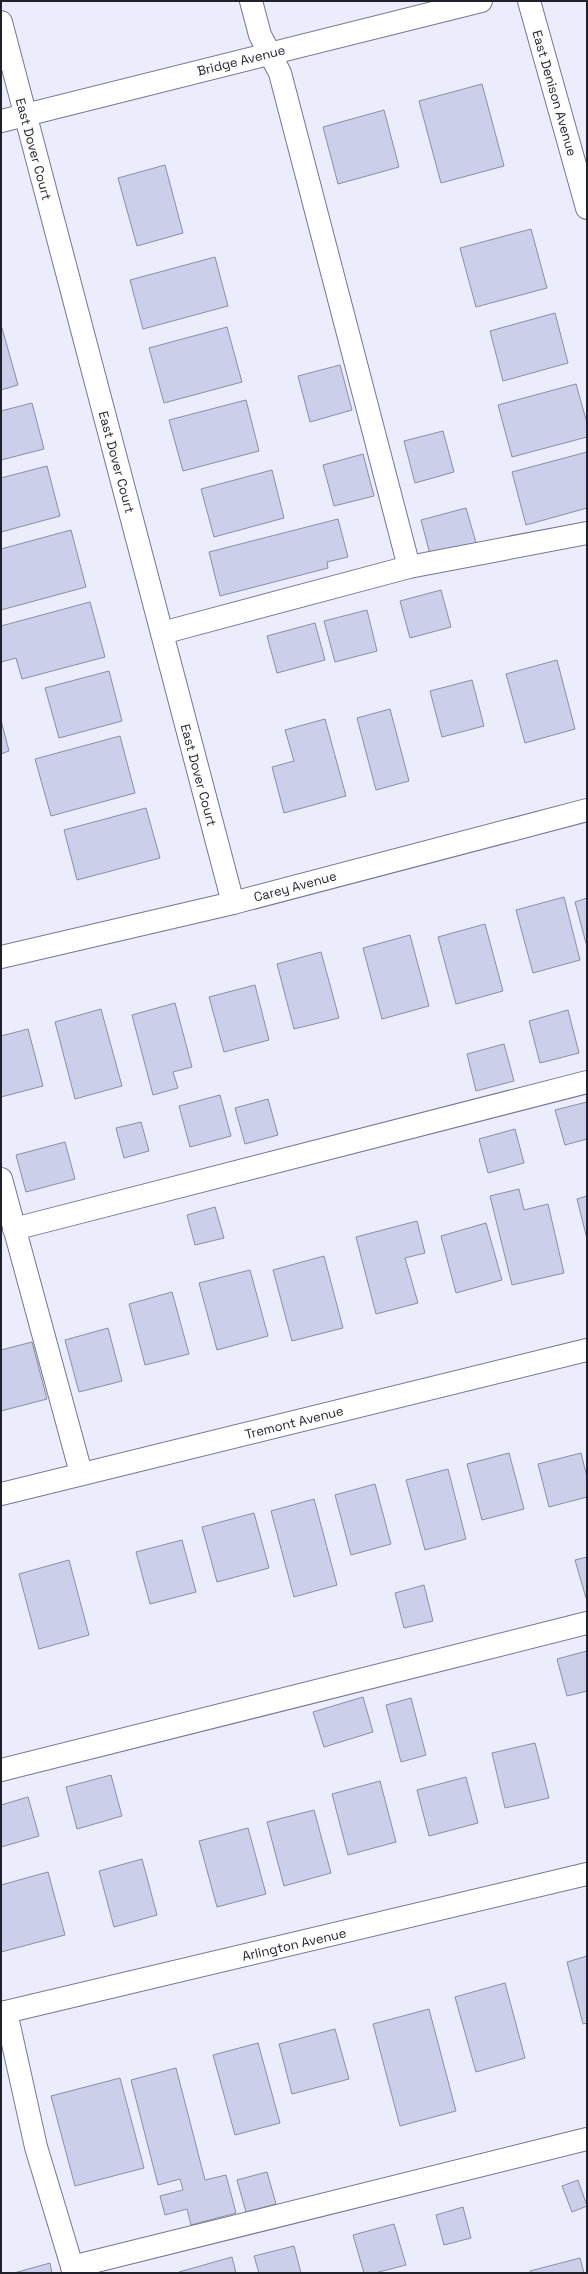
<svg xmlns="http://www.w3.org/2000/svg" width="588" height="2274" font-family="'Space Grotesk',sans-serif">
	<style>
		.building { fill: #cccfea; stroke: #8a8da5 }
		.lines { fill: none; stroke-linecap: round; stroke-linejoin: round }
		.minor-casing { stroke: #74778f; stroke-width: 24 }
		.minor { stroke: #fff; stroke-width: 22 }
		.labels { text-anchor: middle; stroke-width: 3.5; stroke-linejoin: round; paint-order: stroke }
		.street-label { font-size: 13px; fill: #1f212a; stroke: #fcfcfc }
	</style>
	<rect width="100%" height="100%" fill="#ebedfd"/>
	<g class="building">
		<polygon points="482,84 504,166 441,183 419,101"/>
		<polygon points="384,110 399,167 338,184 323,127"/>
		<polygon points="165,165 183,233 137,246 118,178"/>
		<polygon points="531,229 547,288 476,307 460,248"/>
		<polygon points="215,257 228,306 143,329 130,280"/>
		<polygon points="555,313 568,363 503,381 490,331"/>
		<polygon points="227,327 242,382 164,403 149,348"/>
		<polygon points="2,328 18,385 1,390 1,329"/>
		<polygon points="340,365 352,410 310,422 298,376"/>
		<polygon points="576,384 587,423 587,437 512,457 498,405"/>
		<polygon points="246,400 259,451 183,471 169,420"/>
		<polygon points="32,403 44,449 1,460 1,411"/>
		<polygon points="443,431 454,472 415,483 404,441"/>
		<polygon points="587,452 587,508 526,525 512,472"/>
		<polygon points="363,454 374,496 334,506 323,465"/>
		<polygon points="47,466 60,516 1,532 1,478"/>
		<polygon points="272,470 284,518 214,537 201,489"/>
		<polygon points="466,508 477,546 431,558 421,520"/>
		<polygon points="338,519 348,557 327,562 328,568 220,596 209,552"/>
		<polygon points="71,530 86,587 1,610 1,549"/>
		<polygon points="441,590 451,627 410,638 400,601"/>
		<polygon points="90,602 105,657 22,679 16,658 1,662 1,626"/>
		<polygon points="367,610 377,651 335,662 324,621"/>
		<polygon points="315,623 325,660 277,673 267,636"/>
		<polygon points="557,660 575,729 525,743 506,674"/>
		<polygon points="109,671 122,721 59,738 45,688"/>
		<polygon points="472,680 484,726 442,737 430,691"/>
		<polygon points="390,709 409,781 376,790 357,718"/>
		<polygon points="325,719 346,796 284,813 272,767 294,761 285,730"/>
		<polygon points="1,720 9,751 1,754"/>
		<polygon points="120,736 135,793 51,816 35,759"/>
		<polygon points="146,808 160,858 77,880 64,830"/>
		<polygon points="564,897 580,960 533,973 516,910"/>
		<polygon points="587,898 587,947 575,902"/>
		<polygon points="485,924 503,991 456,1004 438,937"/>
		<polygon points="410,935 429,1006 382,1019 363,948"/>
		<polygon points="321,952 339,1018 294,1029 277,964"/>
		<polygon points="255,985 269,1040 224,1052 209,997"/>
		<polygon points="175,1003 192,1067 173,1072 178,1088 153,1095 132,1015"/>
		<polygon points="101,1009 122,1086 75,1099 55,1022"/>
		<polygon points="568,1010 579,1053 540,1063 529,1021"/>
		<polygon points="28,1029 43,1086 1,1097 1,1036"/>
		<polygon points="504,1044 514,1081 476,1091 467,1054"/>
		<polygon points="220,1095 231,1136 190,1147 179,1106"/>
		<polygon points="268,1099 278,1135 245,1144 235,1108"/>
		<polygon points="587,1102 587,1139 565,1145 555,1110"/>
		<polygon points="141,1122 149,1151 124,1158 116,1128"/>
		<polygon points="515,1129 524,1163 488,1173 479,1139"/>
		<polygon points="65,1142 75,1179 26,1192 16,1155"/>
		<polygon points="519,1189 524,1210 548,1204 564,1273 512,1285 490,1196"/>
		<polygon points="587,1196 587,1239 577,1199"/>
		<polygon points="215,1207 224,1238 195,1245 187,1215"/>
		<polygon points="417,1221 425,1253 405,1258 418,1303 376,1314 356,1237"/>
		<polygon points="486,1223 502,1280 456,1293 441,1236"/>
		<polygon points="324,1256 343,1328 292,1341 273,1270"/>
		<polygon points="250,1270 268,1336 217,1350 199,1283"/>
		<polygon points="172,1292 189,1354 145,1365 129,1304"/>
		<polygon points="108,1328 122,1381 79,1392 65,1340"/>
		<polygon points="32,1342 47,1399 1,1411 1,1350"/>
		<polygon points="509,1453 524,1509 482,1520 467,1464"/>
		<polygon points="581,1453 587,1477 587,1497 549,1507 538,1464"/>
		<polygon points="448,1469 466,1539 425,1550 406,1480"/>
		<polygon points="375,1484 391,1544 351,1555 335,1495"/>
		<polygon points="314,1499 337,1585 294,1597 271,1511"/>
		<polygon points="254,1513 269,1568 217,1582 202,1527"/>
		<polygon points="182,1540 196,1592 150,1604 136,1552"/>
		<polygon points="587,1557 587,1597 586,1598 575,1560"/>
		<polygon points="69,1560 89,1635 39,1649 19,1574"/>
		<polygon points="424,1585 433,1621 404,1628 395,1593"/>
		<polygon points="587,1651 587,1691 567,1696 557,1659"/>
		<polygon points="363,1697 373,1732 324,1747 313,1712"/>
		<polygon points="411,1698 426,1755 401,1762 386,1705"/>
		<polygon points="535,1743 549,1798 505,1808 492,1753"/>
		<polygon points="111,1775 122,1816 77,1829 66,1787"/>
		<polygon points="466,1777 478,1823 429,1836 417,1790"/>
		<polygon points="380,1781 396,1842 348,1855 332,1794"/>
		<polygon points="28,1797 39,1836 1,1847 1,1805"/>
		<polygon points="314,1810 331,1873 284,1886 267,1822"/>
		<polygon points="248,1828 266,1894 217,1907 199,1841"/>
		<polygon points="142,1859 157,1915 114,1927 99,1871"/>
		<polygon points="48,1872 65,1935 1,1952 1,1885"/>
		<polygon points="587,1956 587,2023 583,2024 567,1962"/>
		<polygon points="505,1983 525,2058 476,2072 455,1997"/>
		<polygon points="429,2009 456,2111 400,2126 373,2024"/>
		<polygon points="335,2029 349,2079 292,2094 279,2044"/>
		<polygon points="258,2043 280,2123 235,2135 213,2055"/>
		<polygon points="176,2068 205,2180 226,2175 236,2213 191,2225 187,2209 165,2215 160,2196 183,2190 180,2179 158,2185 131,2080"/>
		<polygon points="120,2078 144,2168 75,2186 51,2096"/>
		<polygon points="267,2172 276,2204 246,2212 237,2180"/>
		<polygon points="578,2180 587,2206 572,2212 562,2186"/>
		<polygon points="463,2207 471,2238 444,2245 436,2215"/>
		<polygon points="394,2224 406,2265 375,2273 364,2273 353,2235"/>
		<polygon points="294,2246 301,2273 259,2273 254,2256"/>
		<polygon points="232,2257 236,2273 179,2273 179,2272"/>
		<polygon points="580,2258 584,2273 531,2273 530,2271"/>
		<polygon points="50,2263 52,2273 14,2273"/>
	</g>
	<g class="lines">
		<defs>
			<g id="minor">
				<polyline points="251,1 260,35 280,73 409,567"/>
				<polyline points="529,1 587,208"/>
				<polyline points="1,22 233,903"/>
				<polyline points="1,121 481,1"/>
				<polyline points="162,633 409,567 587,533"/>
				<polyline points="1,957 233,903 587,810"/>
				<polyline points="1,1179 81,1473"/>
				<polyline points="14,1229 587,1082"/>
				<polyline points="1,1494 587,1350"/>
				<polyline points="1,1770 587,1623"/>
				<polyline points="6,2012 36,2147 74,2273"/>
				<polyline points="1,2013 587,1874"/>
				<polyline points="72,2267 587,2139"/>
			</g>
		</defs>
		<use href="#minor" class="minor-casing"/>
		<use href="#minor" class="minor"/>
	</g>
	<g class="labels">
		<g class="street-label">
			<text transform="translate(241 60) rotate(-14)" y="5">Bridge Avenue</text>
			<text transform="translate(555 93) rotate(74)" y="5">East Denison Avenue</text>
			<text transform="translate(34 149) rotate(75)" y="5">East Dover Court</text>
			<text transform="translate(117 462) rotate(75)" y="5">East Dover Court</text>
			<text transform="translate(199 775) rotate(75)" y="5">East Dover Court</text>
			<text transform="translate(295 886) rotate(-15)" y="5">Carey Avenue</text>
			<text transform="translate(294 1422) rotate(-14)" y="5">Tremont Avenue</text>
			<text transform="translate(294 1944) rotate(-13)" y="5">Arlington Avenue</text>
		</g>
	</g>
	<rect width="588" height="2274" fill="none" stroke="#1f212a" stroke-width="4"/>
</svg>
